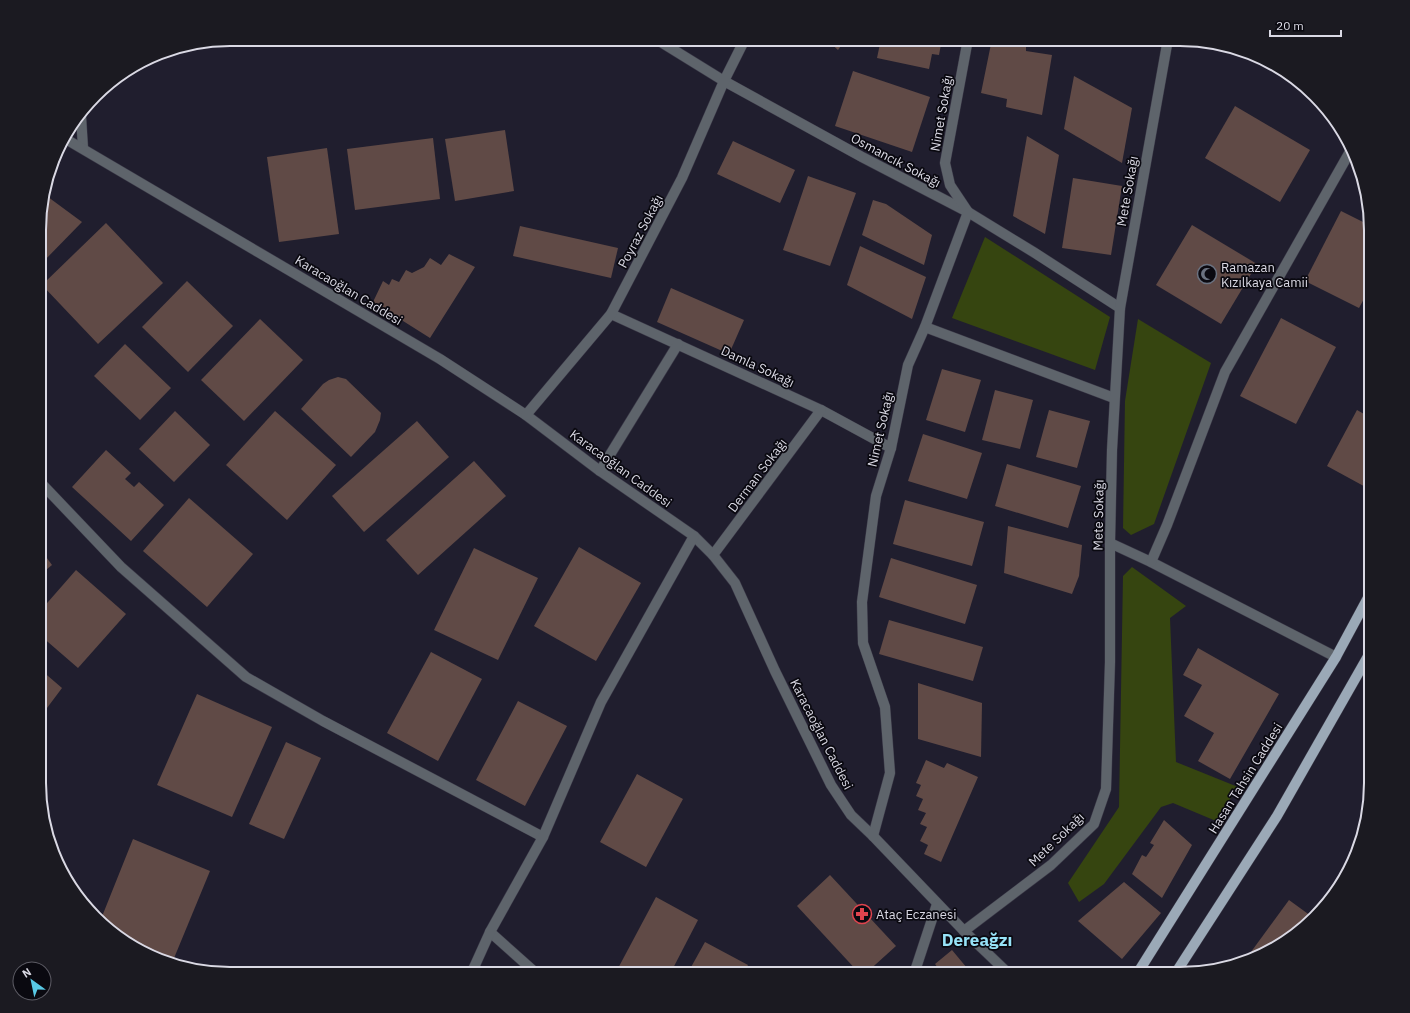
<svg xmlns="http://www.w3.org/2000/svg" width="1410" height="1013" font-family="'IBM Plex Sans',sans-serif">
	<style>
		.green { fill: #364510 }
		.building { fill: #604a46 }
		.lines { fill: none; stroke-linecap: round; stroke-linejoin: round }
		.minor-casing { stroke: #3a3847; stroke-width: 11 }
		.major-casing { stroke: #3a3847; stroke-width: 11 }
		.minor { stroke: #5e646b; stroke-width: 10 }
		.major { stroke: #9ba9b7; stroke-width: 10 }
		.labels { text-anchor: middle; stroke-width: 3.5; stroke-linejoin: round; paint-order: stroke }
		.street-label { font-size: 13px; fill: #dad9e4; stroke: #0a0910 }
		.poi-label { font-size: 13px; fill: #dad9e4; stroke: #0a0910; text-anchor: start }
		.district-label { font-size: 17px; font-weight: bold; fill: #97e3f8; stroke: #0a0910 }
		.rim { fill: none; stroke: #dad9e4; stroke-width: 2 }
	</style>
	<rect width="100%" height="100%" fill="#201e2e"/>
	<g class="green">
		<polygon points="985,237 1110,317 1095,370 952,318"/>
		<polygon points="1138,319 1211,363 1154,524 1131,535 1123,528 1125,401"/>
		<polygon points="1132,567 1186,606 1170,618 1176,762 1238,787 1216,821 1173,803 1161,807 1104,884 1079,902 1068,883 1119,807 1123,576"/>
	</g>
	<g class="building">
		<polygon points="817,39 846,39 838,50 827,40 822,44"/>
		<polygon points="881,39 942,39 939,55 932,54 929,69 877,58"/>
		<polygon points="992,39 1026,44 1026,51 1052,55 1042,115 1006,107 1007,99 981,93"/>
		<polygon points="853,71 930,97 912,152 835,126"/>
		<polygon points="1074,76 1132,108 1122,163 1064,129"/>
		<polygon points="1235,106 1310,150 1280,202 1205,158"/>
		<polygon points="505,130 514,191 455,201 445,139"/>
		<polygon points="1027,136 1059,155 1045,234 1013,216"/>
		<polygon points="433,138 440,199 355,210 347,149"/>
		<polygon points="733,141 795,170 780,203 717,174"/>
		<polygon points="327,148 339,234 279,242 267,157"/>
		<polygon points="808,176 856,193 830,266 783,250"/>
		<polygon points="1073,178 1122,186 1111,255 1062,248"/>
		<polygon points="44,194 82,222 41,264 41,205"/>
		<polygon points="873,200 886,204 932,235 924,265 862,235"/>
		<polygon points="1341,211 1371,226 1371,286 1359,308 1305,281"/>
		<polygon points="106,223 163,283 98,344 42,285"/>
		<polygon points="1192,225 1257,264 1221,324 1156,285"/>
		<polygon points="520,226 618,248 611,278 513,256"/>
		<polygon points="860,246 926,277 912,319 847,285"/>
		<polygon points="449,254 475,267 430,338 373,302 383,281 389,285 392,279 399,282 406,270 412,273 424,267 430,258 441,265"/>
		<polygon points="187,281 233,326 188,372 142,327"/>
		<polygon points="671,288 744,320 729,354 657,322"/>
		<polygon points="1281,318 1336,347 1296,424 1240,396"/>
		<polygon points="260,319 303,360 244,421 201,380"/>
		<polygon points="125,344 171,388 140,420 94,376"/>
		<polygon points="942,369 981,380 965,432 926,420"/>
		<polygon points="338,377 346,379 381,413 380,420 375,432 351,457 301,409 323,384 329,380"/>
		<polygon points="995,390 1033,400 1020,449 982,440"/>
		<polygon points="1049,410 1090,421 1077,468 1036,457"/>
		<polygon points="1357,410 1371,418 1371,490 1327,466"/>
		<polygon points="175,411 210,445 174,482 139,449"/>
		<polygon points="275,411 336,465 287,520 226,465"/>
		<polygon points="417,421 449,457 364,532 332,496"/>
		<polygon points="923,434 982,453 967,499 908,481"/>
		<polygon points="106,450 131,473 125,479 134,487 139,482 164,505 131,541 72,487"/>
		<polygon points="474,461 506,496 418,575 386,540"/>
		<polygon points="1007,464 1081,486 1068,528 995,506"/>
		<polygon points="189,498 253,554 207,607 143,551"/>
		<polygon points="905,500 984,522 972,566 893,544"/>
		<polygon points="1008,526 1082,545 1079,576 1072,594 1004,573"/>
		<polygon points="579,547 641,583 596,661 534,626"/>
		<polygon points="474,548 538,578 498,660 434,630"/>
		<polygon points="41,550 52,565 41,574"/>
		<polygon points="891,558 977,585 965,624 879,597"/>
		<polygon points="76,570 126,614 78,668 41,636 41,610"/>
		<polygon points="889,620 983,647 973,681 879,654"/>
		<polygon points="1198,648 1279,694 1230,779 1198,761 1214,733 1184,716 1202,685 1183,675"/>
		<polygon points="431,652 482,679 438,761 387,733"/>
		<polygon points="41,670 62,688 41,716"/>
		<polygon points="918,683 982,703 981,757 918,739"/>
		<polygon points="197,694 272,727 232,817 157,785"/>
		<polygon points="518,701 567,726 525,806 476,780"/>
		<polygon points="286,742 321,758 284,839 249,824"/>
		<polygon points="926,760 944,768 947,763 978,777 941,862 924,854 928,845 920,841 927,827 920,824 926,813 918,810 923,799 916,796 921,785 916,783"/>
		<polygon points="637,774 683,799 646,867 600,842"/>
		<polygon points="1164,820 1192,845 1162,898 1132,874 1142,855 1146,857 1154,845 1150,843"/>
		<polygon points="133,839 210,871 172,963 151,956 114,934 101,919"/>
		<polygon points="830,875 896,946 865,974 860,974 797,906"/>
		<polygon points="1124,882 1161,913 1122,959 1078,921"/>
		<polygon points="656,897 698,920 670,974 615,974"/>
		<polygon points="1289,900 1311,916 1265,954 1250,958 1248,956"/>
		<polygon points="705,942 748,965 743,974 690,974 690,969"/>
		<polygon points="952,950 972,974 940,974 942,973 935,964"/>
	</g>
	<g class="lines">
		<defs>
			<g id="minor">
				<polyline points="656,39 724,81 862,157 968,212 1035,253 1120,308"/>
				<polyline points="81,116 83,148"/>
				<polyline points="64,138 440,359 526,415 600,471 694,536 713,555 735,583 775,671 831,785 851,815 873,836 964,931 1009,974"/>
				<polyline points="611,314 821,410 891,448"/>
				<polyline points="925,327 1114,398"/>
				<polyline points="526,415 611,314 682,178 724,81 745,39"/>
				<polyline points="600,471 678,344"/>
				<polyline points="41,483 121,567 246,677 323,721 543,837"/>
				<polyline points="1110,543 1151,562 1336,657"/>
				<polyline points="713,555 821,410"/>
				<polyline points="1151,562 1167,525 1225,372 1352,148"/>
				<polyline points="873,836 890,773 885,707 863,643 862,602 876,496 891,448 908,365 925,327 968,212 950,185 945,163 968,39"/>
				<polyline points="964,931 1051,865 1094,824 1106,789 1110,662 1110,543 1112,450 1120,308 1168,39"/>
				<polyline points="490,932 537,974"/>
				<polyline points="471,974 490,932 543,837 601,702 694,536"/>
				<polyline points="914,974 937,904"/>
			</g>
			<g id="major">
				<polyline points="1137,974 1336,657 1371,592"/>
				<polyline points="1175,974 1277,816 1371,651"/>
			</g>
		</defs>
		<use href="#minor" class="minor-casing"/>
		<use href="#major" class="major-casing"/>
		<use href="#minor" class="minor"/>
		<use href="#major" class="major"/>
	</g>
	<defs>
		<symbol id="mosque-ring" viewBox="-11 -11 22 22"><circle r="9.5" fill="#0a0910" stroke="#6b7280" stroke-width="1.5"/><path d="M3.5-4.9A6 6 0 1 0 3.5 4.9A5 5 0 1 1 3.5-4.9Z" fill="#6b7280"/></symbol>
		<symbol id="pharmacy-ring" viewBox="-11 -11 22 22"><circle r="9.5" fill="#0a0910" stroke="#e0444e" stroke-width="1.5"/><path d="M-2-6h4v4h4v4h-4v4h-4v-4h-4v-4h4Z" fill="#e0444e"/></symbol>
	</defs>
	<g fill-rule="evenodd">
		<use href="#mosque-ring" x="1196" y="263" width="22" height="22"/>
		<use href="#pharmacy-ring" x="851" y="903" width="22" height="22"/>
	</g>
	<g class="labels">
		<g class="street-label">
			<text transform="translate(941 113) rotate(-80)" y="5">Nimet Sokağı</text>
			<text transform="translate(896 160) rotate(28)" y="5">Osmancık Sokağı</text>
			<text transform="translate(1127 191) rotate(-80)" y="5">Mete Sokağı</text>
			<text transform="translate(640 231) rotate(-62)" y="5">Poyraz Sokağı</text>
			<text transform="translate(349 290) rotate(31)" y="5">Karacaoğlan Caddesi</text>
			<text transform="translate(758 366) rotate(25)" y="5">Damla Sokağı</text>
			<text transform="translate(880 429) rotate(-77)" y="5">Nimet Sokağı</text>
			<text transform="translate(621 468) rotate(36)" y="5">Karacaoğlan Caddesi</text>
			<text transform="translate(757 475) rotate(-53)" y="5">Derman Sokağı</text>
			<text transform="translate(1098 515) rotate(-89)" y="5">Mete Sokağı</text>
			<text transform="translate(822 734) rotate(63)" y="5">Karacaoğlan Caddesi</text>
			<text transform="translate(1245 778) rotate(-58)" y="5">Hasan Tahsin Caddesi</text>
			<text transform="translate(1056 839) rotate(-44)" y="5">Mete Sokağı</text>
		</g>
		<g class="poi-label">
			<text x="1221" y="272">Ramazan<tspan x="1221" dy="15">Kızılkaya Camii</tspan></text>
			<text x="876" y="919">Ataç Eczanesi</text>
		</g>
		<g class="district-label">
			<text x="977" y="946">Dereağzı</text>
		</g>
	</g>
	<path d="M0 0H1410V1013H0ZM230 46H1180A184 184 0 0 1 1364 230V783A184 184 0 0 1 1180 967H230A184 184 0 0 1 46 783V230A184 184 0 0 1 230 46Z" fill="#1b1a21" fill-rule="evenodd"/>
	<path class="rim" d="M230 46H1180A184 184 0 0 1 1364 230V783A184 184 0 0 1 1180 967H230A184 184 0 0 1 46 783V230A184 184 0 0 1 230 46Z"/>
	<g transform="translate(32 981) rotate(327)"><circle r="19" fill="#0a0910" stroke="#5d5c65"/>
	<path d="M0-3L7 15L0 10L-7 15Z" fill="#58c8e4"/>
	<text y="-6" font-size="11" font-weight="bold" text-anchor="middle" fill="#dad9e4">N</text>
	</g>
	<path d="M1270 30v6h71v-6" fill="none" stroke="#dad9e4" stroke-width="2"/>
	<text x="1276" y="30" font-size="12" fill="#dad9e4" stroke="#0a0910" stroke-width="3" paint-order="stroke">20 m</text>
</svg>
